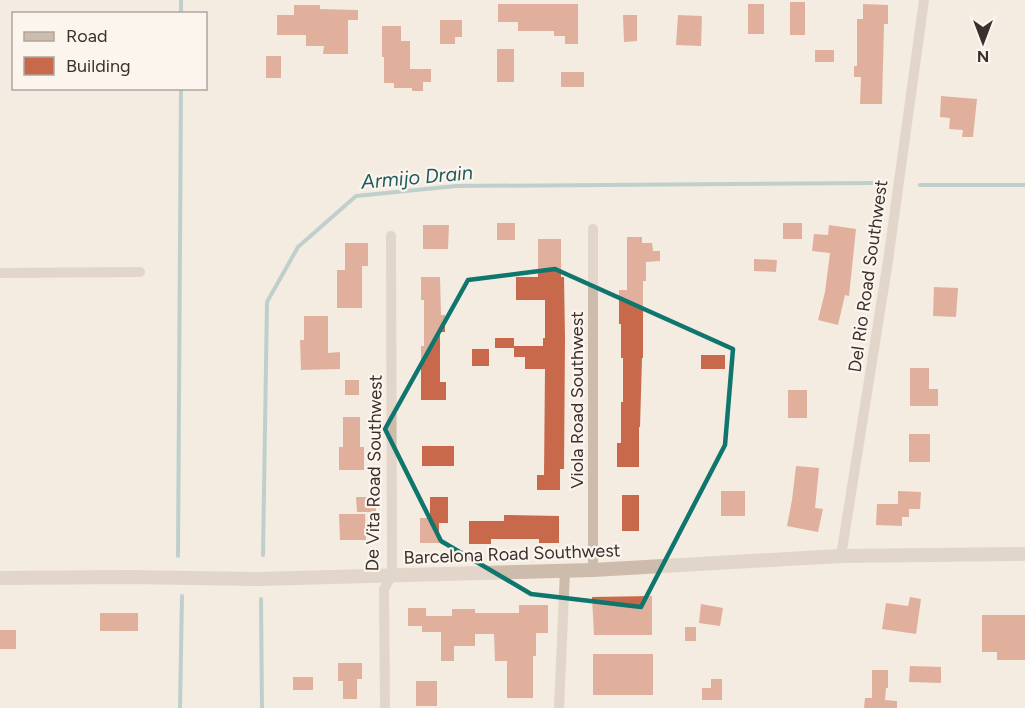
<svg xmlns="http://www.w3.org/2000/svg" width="1025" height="708" font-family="Figtree,sans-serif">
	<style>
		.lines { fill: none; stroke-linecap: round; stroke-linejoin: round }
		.stream { stroke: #7fb0b2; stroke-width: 4 }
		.building { fill: #c8694b }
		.minor { stroke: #cdbbac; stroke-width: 10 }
		.tertiary { stroke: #cdbbac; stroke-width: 14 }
		.marked { fill: none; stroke: #0f766e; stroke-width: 4.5; stroke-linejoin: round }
		.labels { text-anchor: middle; stroke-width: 4.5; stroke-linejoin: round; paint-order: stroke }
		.street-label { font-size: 18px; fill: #3b302b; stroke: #fbf5ee }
		.water-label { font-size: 20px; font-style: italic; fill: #1f5a5e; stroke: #fbf5ee }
	</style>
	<rect width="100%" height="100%" fill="#f4ebe1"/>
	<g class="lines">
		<g class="stream">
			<polyline points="181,14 181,0"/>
			<polyline points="920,185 1025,185"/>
			<polyline points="263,555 267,302 298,247 356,196 456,186 874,183"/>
			<polyline points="178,556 181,88"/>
			<polyline points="261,599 262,708"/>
			<polyline points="180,708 182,596"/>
		</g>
	</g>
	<g class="building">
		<rect x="790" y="2" width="15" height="33"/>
		<polygon points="498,4 578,4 578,44 565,44 565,36 554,36 554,31 518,31 518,22 498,22"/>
		<rect x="748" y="4" width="16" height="30"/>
		<polygon points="863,4 888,5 888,24 884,24 882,104 860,104 861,77 854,77 854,66 857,66 857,19 863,19"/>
		<polygon points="294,5 320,5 320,9 358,10 358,20 348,20 348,54 323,54 324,46 306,46 306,35 277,35 277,15 294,15"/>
		<polygon points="623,15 637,15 637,41 624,42"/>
		<polygon points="678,15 702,16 701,46 676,45"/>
		<polygon points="440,20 462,20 462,37 455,37 455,44 440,44"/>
		<polygon points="382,26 401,26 401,41 410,41 410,69 431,69 431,82 423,82 423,91 412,91 412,88 394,88 394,83 384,83 384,57 382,57"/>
		<rect x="497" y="49" width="17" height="33"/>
		<rect x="815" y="50" width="19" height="12"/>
		<rect x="266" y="56" width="15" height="22"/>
		<rect x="561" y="72" width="23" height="15"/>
		<polygon points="941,96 977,99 973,137 962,137 963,130 949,129 950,118 940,117"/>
		<rect x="497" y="223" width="18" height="17"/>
		<rect x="783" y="223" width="19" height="16"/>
		<polygon points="423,225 449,225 448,249 423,249"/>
		<polygon points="829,225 856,229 849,296 845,295 838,325 818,320 825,292 830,253 812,251 814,234 828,235"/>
		<polygon points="627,237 642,237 642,243 652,243 653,251 660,251 660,261 646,262 646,281 643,281 643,358 642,358 640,427 639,427 639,467 617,467 617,443 621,443 621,402 623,402 623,358 621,358 621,324 619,324 619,290 627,290"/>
		<polygon points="538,239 561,239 561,277 564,277 565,338 564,469 560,469 560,490 537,490 537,475 544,475 545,369 525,369 525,357 514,357 514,348 495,348 495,338 514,338 514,346 543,346 543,338 545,338 545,300 516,300 516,277 538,277"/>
		<polygon points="345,243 368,243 368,266 362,266 362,308 337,308 337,270 345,270"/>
		<polygon points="754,259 777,260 776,272 754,271"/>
		<polygon points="421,277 440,277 441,315 445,315 445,332 440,332 440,382 446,382 446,400 421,400 421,346 424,346 424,300 421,300"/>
		<polygon points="934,287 958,288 956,317 933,316"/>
		<polygon points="304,316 328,316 328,353 340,352 340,369 301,370 300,340 304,340"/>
		<rect x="472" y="349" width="17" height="17"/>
		<rect x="701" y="355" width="24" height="14"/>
		<polygon points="910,368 929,368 929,389 938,389 938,406 910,406"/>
		<rect x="345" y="380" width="14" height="15"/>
		<rect x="788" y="390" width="19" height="28"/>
		<polygon points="343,417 360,417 360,447 364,447 364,470 339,470 339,447 343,447"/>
		<rect x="909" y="434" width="21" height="28"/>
		<rect x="422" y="446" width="32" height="20"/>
		<polygon points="796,466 819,468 815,508 823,509 818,532 787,526 792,500"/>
		<rect x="721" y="491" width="24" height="25"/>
		<polygon points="898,491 921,492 920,509 909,509 909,517 902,517 902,526 876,525 877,504 898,504"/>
		<rect x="622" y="495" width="17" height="36"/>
		<polygon points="356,497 376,497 376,512 357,512"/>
		<polygon points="430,497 448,497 448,523 439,523 439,543 420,543 420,518 430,518"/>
		<polygon points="339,514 365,514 366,540 340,540"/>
		<polygon points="504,515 559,516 559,543 539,543 539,539 491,539 491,544 469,544 469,521 504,521"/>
		<polygon points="652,596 652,635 594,635 592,597"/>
		<polygon points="910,597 921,599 916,634 882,629 886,603 908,606"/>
		<polygon points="701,604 723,608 720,626 699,623"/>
		<polygon points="519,605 548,605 548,633 536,633 536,656 533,656 533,698 507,698 507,661 495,661 494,634 475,634 475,646 454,646 454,661 441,661 441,632 422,632 422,626 408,626 408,608 426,608 426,616 452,616 452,609 475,609 475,613 519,613"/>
		<rect x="100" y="613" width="38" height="18"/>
		<polygon points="982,615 1025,615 1025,660 997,660 997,652 982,652"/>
		<rect x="685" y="627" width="11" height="14"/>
		<rect x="0" y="630" width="16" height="19"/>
		<rect x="593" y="654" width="60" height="41"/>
		<polygon points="338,663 362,663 362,679 357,679 357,699 343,699 343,681 338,681"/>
		<polygon points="910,666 941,667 941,683 909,682"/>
		<polygon points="872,670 888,670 888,688 886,688 885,700 897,701 897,708 864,708 865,698 872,698"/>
		<rect x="293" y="677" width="20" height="13"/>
		<polygon points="711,679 722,679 722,700 702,700 702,688 711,688"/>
		<rect x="416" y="681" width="21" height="25"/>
	</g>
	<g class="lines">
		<g class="minor">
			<polyline points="593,229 593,570"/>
			<polyline points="0,273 140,272"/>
			<polyline points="841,556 888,261 924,0"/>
			<polyline points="385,708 384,589 392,575 391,236"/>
			<polyline points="559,708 565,571"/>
		</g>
		<polyline class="tertiary" points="0,578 128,577 258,579 593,570 841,556 1025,554"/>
	</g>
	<path d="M0 0H1025V708H0ZM555,269l178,80 -8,96 -84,162 -110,-13 -90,-53 -56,-112 83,-149z" fill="#f4ebe1" fill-opacity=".55" fill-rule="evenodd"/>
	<path class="marked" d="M555,269l178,80 -8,96 -84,162 -110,-13 -90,-53 -56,-112 83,-149z"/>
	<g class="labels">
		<g class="street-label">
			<text transform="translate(868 276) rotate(-82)" y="6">Del Rio Road Southwest</text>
			<text transform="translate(577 400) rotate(-90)" y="6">Viola Road Southwest</text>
			<text transform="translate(374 473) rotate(-89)" y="6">De Vita Road Southwest</text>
			<text transform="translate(512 554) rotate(-2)" y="6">Barcelona Road Southwest</text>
		</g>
		<g class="water-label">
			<text transform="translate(417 177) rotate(-5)" y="7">Armijo Drain</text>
		</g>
	</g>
	<rect x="12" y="12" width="195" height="78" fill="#fbf5ee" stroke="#aea6a0" stroke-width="1.5"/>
	<rect x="24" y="32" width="30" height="9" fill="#cdbbac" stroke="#aea6a0" stroke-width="1.5"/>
	<text x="66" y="42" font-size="18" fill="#3b302b">Road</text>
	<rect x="24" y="57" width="30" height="18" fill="#c8694b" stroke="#aea6a0" stroke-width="1.5"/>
	<text x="66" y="72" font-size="18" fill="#3b302b">Building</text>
	<g transform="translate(983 42) rotate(180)" stroke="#fbf5ee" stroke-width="4.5" paint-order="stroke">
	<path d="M0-4.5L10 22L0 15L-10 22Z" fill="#3b302b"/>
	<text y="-9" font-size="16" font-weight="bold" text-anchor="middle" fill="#3b302b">N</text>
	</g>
</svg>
